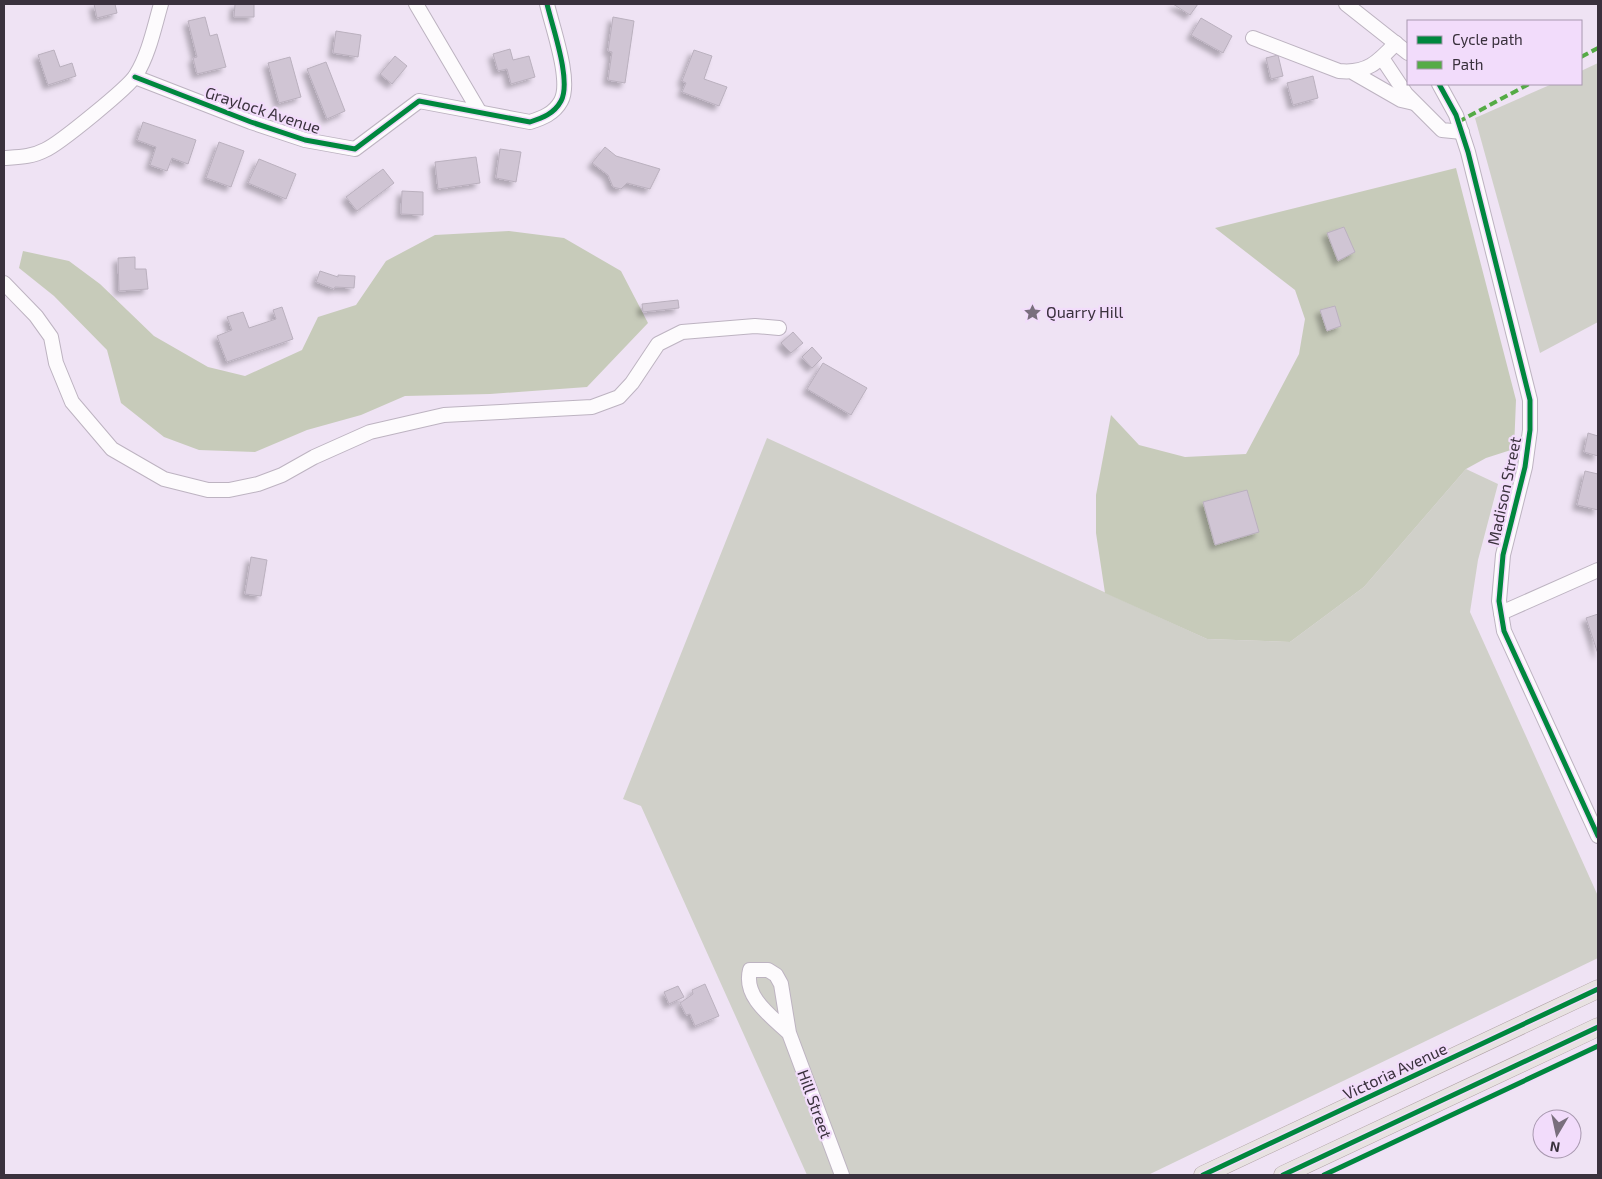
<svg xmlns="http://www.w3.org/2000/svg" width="1602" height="1179" font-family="'Exo 2',sans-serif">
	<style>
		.green { fill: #d0d0c9 }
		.forest { fill: #c7cbba }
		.building { fill: #d0c5d4; stroke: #bab0be; filter: url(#shadow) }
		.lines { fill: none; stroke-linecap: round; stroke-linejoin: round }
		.minor-casing { stroke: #bdb3c1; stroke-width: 16 }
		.major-casing { stroke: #afa1a4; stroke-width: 19 }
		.minor { stroke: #fdfbfd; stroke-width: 14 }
		.major { stroke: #e8e2e2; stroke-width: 18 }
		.quiet { stroke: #55ab46; stroke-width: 4; stroke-dasharray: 8 4; stroke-linecap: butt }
		.cycleway-casing { stroke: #f2dcfb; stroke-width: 8 }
		.cycleway { stroke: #00873e; stroke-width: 5 }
		.labels { text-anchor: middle; stroke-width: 4.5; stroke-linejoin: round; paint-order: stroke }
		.street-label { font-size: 16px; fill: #3a313d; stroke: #f2dcfb }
		.poi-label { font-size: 16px; fill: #3a313d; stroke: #f2dcfb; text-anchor: start }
	</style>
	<defs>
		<filter id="shadow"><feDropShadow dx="-4.5" dy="4.5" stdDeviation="2.5" flood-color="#0004"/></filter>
	</defs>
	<rect width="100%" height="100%" fill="#efe3f4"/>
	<g class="green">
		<polygon points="1598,63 1598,322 1540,353 1475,118 1552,84 1581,84 1581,71"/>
		<polygon points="767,438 1207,639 1290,642 1364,587 1466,469 1498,484 1478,560 1470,612 1598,896 1598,958 1148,1175 807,1175 641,806 623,799"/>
	</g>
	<g class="forest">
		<polygon points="1456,168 1516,400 1514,449 1486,458 1466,469 1364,587 1290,642 1207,639 1105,593 1096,533 1096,495 1111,415 1139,445 1185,457 1246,454 1299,354 1305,319 1295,290 1215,228"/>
		<polygon points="509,231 564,238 621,271 648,323 587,387 490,394 405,396 361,415 307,430 255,452 199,450 164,437 121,403 107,350 54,296 19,268 23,251 69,261 100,284 154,336 208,367 245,376 302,350 318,317 356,305 386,261 435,235"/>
	</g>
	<g class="building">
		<polygon points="94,4 115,4 117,13 97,18"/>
		<polygon points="235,4 254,4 254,17 234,17"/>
		<polygon points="1173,4 1198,4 1190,15"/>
		<polygon points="205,17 210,36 217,34 226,67 197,74 193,58 197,57 188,21"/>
		<polygon points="613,17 634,21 625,83 608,80 612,52 608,51"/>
		<polygon points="1201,18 1232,36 1223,53 1191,35"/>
		<polygon points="336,31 361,35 358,57 333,53"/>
		<polygon points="510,49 513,60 529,56 535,77 511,84 507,69 498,71 493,54"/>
		<polygon points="54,50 60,67 72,63 76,76 48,85 38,55"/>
		<polygon points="694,50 712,56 704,79 727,87 719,106 682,92 686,83 682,81"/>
		<polygon points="1278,55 1283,76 1271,79 1266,58"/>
		<polygon points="395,56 407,66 392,84 380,74"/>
		<polygon points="290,57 301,97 279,103 268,63"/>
		<polygon points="326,62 345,111 327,119 307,69"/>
		<polygon points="1313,76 1318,98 1293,105 1287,83"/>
		<polygon points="143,122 196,140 188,164 172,158 167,171 150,165 156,147 137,140"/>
		<polygon points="219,142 244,151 231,187 206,178"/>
		<polygon points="605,147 616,156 660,169 650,189 627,183 621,189 613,187 608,175 592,163"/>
		<polygon points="500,149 521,152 516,182 496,178"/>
		<polygon points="476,157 480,183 438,189 435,162"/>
		<polygon points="259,159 296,174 286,199 248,183"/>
		<polygon points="383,169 394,183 357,211 346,197"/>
		<polygon points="402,191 423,192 423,215 401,214"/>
		<polygon points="1344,227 1355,252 1338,261 1327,233"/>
		<polygon points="135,257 135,269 146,269 148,289 119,291 118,258"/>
		<polygon points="320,271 338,277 338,275 355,276 354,288 335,287 334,289 316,282"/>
		<polygon points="678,300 679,308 643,312 642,304"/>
		<polygon points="1335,306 1341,326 1327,331 1320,310"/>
		<polygon points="282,307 293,339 227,362 217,336 232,330 227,317 243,312 249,328 276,319 273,310"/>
		<polygon points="793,332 803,343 791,353 781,343"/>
		<polygon points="812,347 822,358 812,368 802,357"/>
		<polygon points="823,363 867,388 851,415 807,389"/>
		<polygon points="1588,433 1598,436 1598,456 1584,452"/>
		<polygon points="1585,471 1598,474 1598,510 1577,505"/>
		<polygon points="1247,490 1259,532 1215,545 1203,502"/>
		<polygon points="251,557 267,560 261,596 245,594"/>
		<polygon points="1598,614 1598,654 1586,618"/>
		<polygon points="705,984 719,1016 695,1026 690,1014 686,1015 680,1003 693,994 692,990"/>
		<polygon points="678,986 684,997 669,1004 664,992"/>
	</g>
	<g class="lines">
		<defs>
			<g id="minor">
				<polyline points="416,4 479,111"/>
				<polyline points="1346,4 1408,53"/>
				<path d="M1253,38l86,33c28,3 39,-9 57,-28"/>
				<polyline points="1382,58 1406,94 1442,130 1462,132"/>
				<polyline points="1354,73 1401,100 1414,103"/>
				<path d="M135,77l116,45 54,18 50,9 64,-48 111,21c12,-4 24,-8 31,-21 11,-20 -9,-75 -14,-97"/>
				<polyline points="1439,84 1456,115 1468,152 1530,400 1530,430 1525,467 1503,555 1499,601 1504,631 1598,836"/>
				<path d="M4,158c14,-1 28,-1 41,-8 14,-6 84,-63 91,-75 13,-21 18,-47 25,-71"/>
				<polyline points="4,283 36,316 51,337 56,363 72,402 112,449 164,479 208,490 229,490 258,484 282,475 314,457 370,432 444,415 592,407 619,397 632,383 658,344 682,332 755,326 779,328"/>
				<polyline points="1501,613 1598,570"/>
				<path d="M789,1033c-18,-17 -46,-36 -39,-63h18l8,5 5,9 8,49 53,142"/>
			</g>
			<g id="major">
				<polyline points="1203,1175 1598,989"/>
				<polyline points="1283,1175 1598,1027"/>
			</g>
		</defs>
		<use href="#minor" class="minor-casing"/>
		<use href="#major" class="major-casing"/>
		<use href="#minor" class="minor"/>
		<use href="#major" class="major"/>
		<g class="quiet">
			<polyline points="1581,57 1598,48"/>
			<polyline points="1458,122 1529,84"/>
		</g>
		<defs>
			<g id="cycleway">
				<path d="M135,77l116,45 54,18 50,9 64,-48 111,21c12,-4 24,-8 31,-21 11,-20 -9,-75 -14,-97"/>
				<polyline points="1439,84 1456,115 1468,152 1530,400 1530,430 1525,467 1503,555 1499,601 1504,631 1598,836"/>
				<polyline points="1203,1175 1598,989"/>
				<polyline points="1283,1175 1598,1027"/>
				<polyline points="1324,1175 1598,1046"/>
			</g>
		</defs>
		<use href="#cycleway" class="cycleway-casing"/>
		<use href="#cycleway" class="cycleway"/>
	</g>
	<defs>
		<symbol id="sight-bare" viewBox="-9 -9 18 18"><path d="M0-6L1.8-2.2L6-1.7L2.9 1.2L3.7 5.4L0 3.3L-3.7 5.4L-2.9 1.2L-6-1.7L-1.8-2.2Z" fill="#796f7d" stroke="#f2dcfb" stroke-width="2.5" paint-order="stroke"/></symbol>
	</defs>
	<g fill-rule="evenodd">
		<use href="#sight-bare" x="1020" y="300" width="25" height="25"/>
	</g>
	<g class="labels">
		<g class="street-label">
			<text transform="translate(263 110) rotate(18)" y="6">Graylock Avenue</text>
			<text transform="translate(1504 491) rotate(-78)" y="6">Madison Street</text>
			<text transform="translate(1395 1071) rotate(-25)" y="6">Victoria Avenue</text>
			<text transform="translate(815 1104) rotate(70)" y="6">Hill Street</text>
		</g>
		<g class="poi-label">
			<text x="1046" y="318">Quarry Hill</text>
		</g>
	</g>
	<rect width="1602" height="1179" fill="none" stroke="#3a313d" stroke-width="10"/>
	<rect x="1407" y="20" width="175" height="65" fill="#f2dcfb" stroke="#a898af"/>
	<rect x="1417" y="36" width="25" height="8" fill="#00873e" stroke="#a898af"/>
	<text x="1452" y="45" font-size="15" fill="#3a313d">Cycle path</text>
	<rect x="1417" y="61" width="25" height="8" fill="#55ab46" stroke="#a898af"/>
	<text x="1452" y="70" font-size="15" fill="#3a313d">Path</text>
	<g transform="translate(1557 1134) rotate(189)"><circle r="24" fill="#f2dcfb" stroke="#a898af"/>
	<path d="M0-4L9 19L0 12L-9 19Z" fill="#796f7d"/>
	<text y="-8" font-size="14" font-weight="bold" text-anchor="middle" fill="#3a313d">N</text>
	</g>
</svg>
